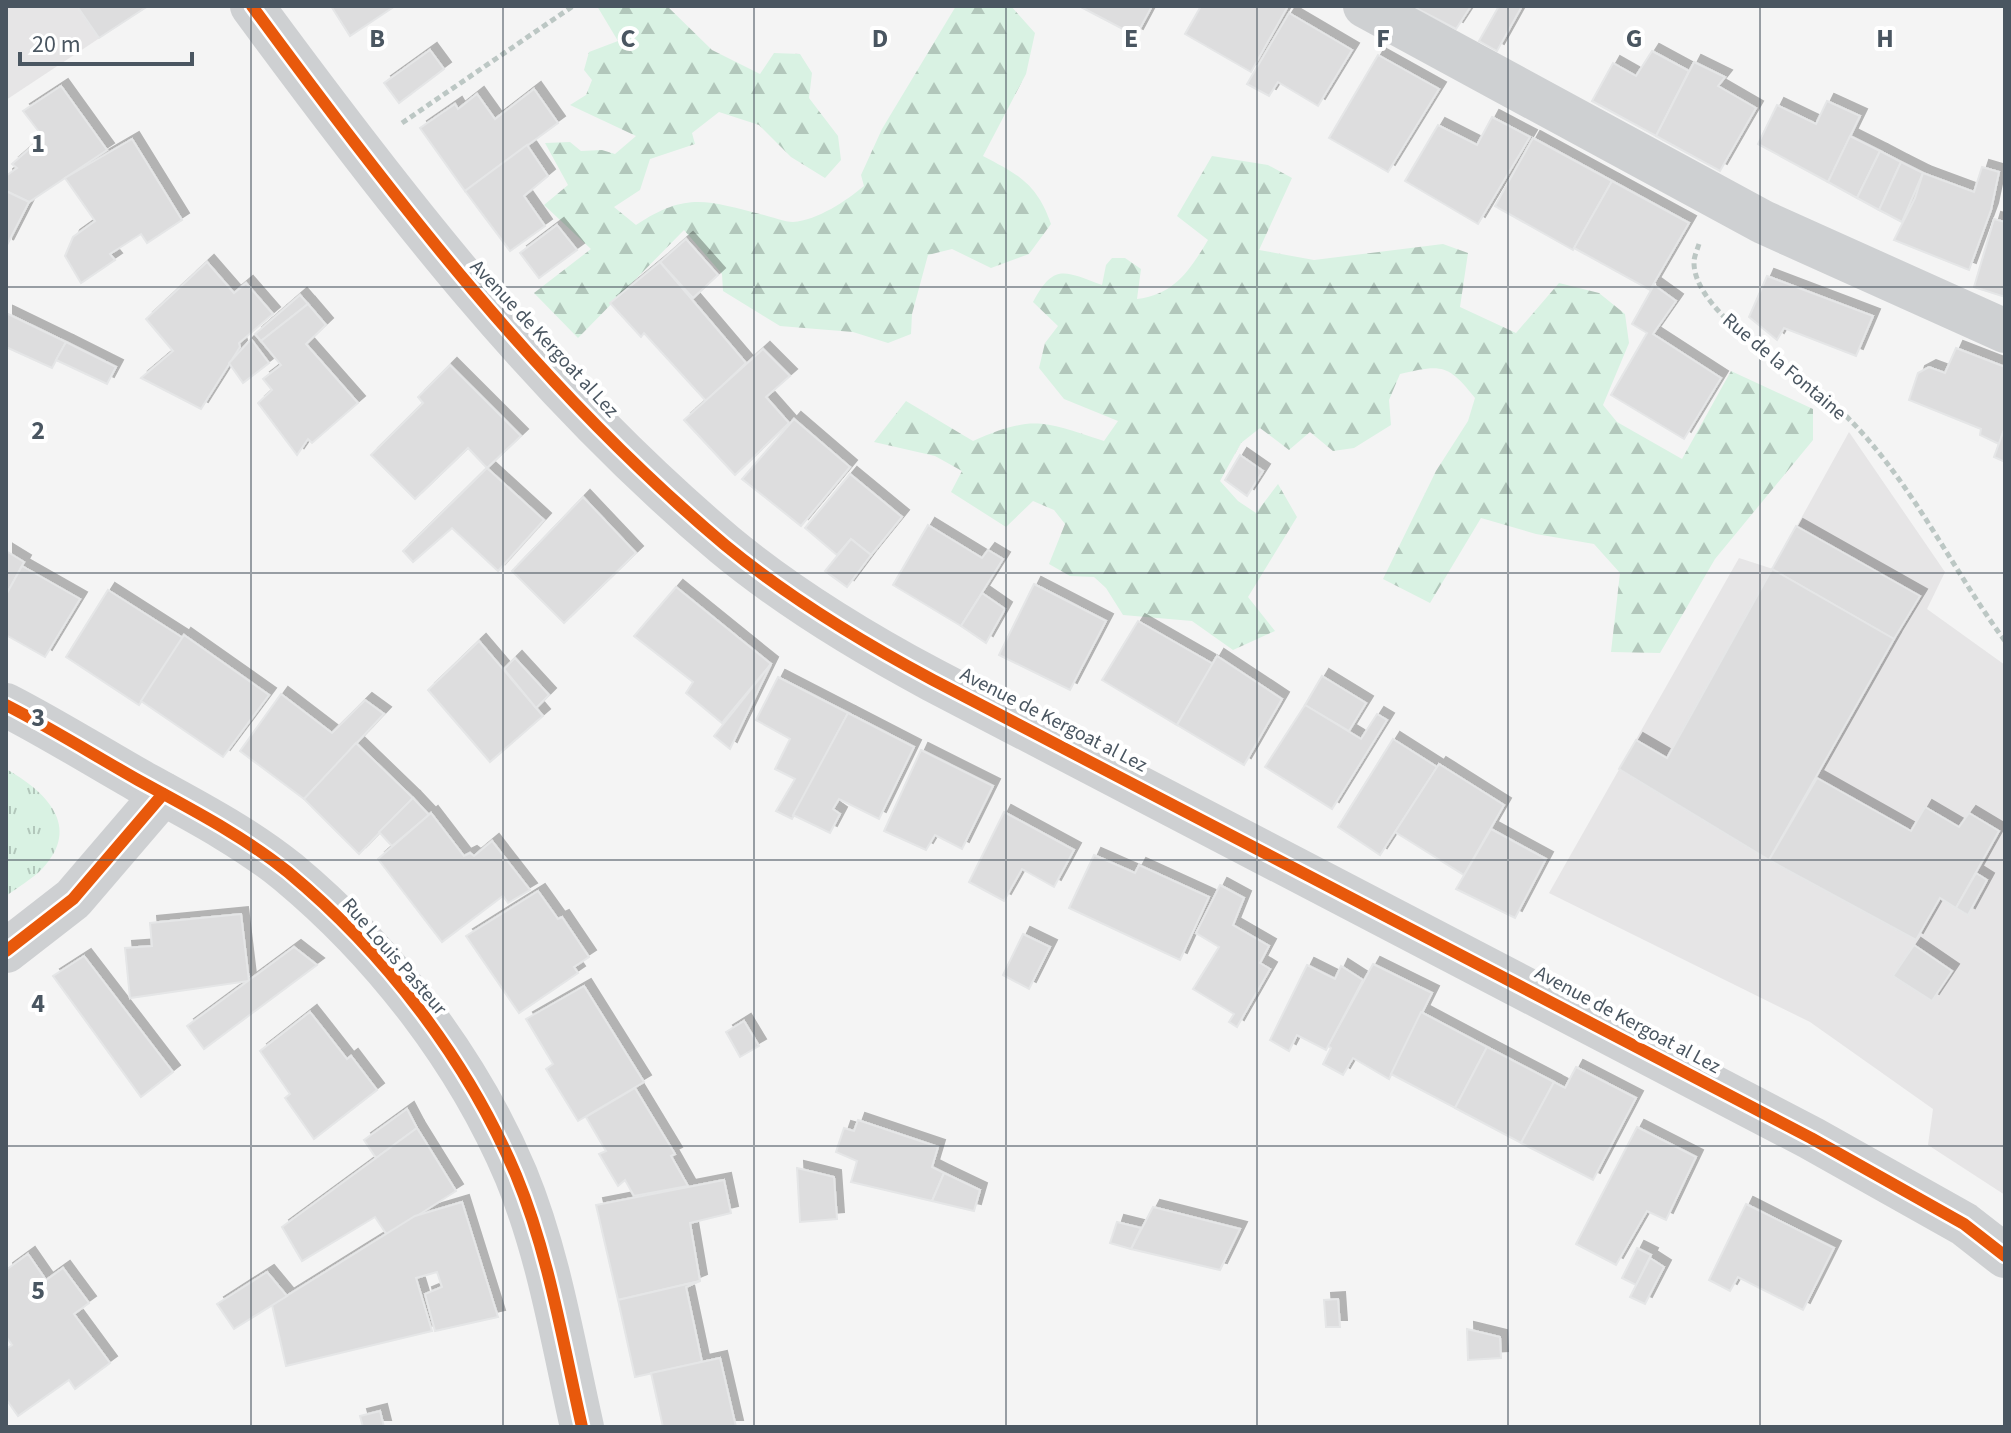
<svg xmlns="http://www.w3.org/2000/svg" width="2011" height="1433" font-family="'Source Sans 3',sans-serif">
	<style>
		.education { fill: #e6e5e6 }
		.grass { fill: url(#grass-tufts) }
		.forest { fill: url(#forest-firs) }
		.building { fill: #ddddde; stroke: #e5e6e7; stroke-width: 2; filter: url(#shadow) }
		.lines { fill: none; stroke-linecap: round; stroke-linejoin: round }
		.path { stroke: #bcc7c4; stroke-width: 5; stroke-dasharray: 6 4; stroke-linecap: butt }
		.minor { stroke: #ced0d2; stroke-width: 44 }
		.cycleway-casing { stroke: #fff; stroke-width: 17 }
		.cycleway { stroke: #e8590c; stroke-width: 12 }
		.grid { fill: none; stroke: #4a5661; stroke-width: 2; stroke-opacity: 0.55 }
		.labels { text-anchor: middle; stroke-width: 8; stroke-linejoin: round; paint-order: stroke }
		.street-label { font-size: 20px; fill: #4a5661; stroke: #fff }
		.grid-label { font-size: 26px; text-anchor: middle; font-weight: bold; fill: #4a5661; stroke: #fff; stroke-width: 8; stroke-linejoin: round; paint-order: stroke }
	</style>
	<defs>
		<pattern id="grass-tufts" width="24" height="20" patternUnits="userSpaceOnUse" patternTransform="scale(2)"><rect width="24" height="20" fill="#d9f2e3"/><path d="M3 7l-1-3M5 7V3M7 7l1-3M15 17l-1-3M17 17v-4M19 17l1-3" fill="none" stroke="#b2c7bb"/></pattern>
		<pattern id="forest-firs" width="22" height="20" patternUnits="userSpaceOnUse" patternTransform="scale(2)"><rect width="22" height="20" fill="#d9f2e3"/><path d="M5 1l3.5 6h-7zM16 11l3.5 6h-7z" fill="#b2c7bb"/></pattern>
		<filter id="shadow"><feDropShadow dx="7" dy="-7" stdDeviation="0" flood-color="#0004"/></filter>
	</defs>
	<rect width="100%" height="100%" fill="#f4f4f4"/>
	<g class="education">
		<polygon points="6,6 148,6 6,100"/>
		<polygon points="1849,432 1945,572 1927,609 2005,665 2005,1195 1928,1145 1933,1109 1810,1022 1549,893 1739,558 1773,569"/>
	</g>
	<path class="grass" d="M6,769c39,22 77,57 36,100 -10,10 -24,18 -36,27z"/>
	<g class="forest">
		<path d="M597,6h70l45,44 48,24 14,-21 26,1 12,19 -3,25 29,38 3,24 -16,18 -34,-21 -32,-32 -40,-13 -27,21 3,11 -45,15 -10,31 -26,17 22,18c51,-34 72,-24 128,-10 8,2 21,7 29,7 25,-2 53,-21 71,-36l-3,-11 21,-46 74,-123h55l24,27 -9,41 -43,82c36,19 54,28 68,68l-22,30 -38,14 -39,-19 -24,6 -16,59 -1,20 -23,9 -35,-11 -73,-6 -57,-35 -1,-17 -38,-44 -106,108 -44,-45 57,-44 -47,-44 24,-20 -23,-42 25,-1 11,9 21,-1 13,4 21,-18 -66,-31 16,-10 6,-15 -8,-10 5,-18 29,-11z"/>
		<path d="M1212,156l56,9 24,13 -33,72 55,10 129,-16 25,9 -8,54 56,26 43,-50 40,10 26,21 4,29 -26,62 14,17 65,37 49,-88 82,38v31l-98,119 -55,94 -49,-1 9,-79 -26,-29 -58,-10 -55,-16 -51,85 -47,-24 53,-108 32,-50 7,-23c-27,-34 -33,-34 -75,-24l-11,26 2,25 -37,23 -21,3 -23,-19 -21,18 -29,-22 -19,15 -21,38 18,20 18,12 22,-29 19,33 -49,80 27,34 -42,19 -41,-29 -69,-6 -17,-27 -12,-11 -24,-1 -21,-12 16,-40 -11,-14 -21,-9 -27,26 -55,-35 11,-21 -27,-15 -61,-14 32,-41 67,40c61,-27 71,-19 131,0l14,-20 -54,-22 -25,-31 6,-25 13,-17 -25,-24c21,-39 31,-31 69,-17l4,-20 6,-7h13l16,11 -4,30c37,-4 53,-29 71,-59l-31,-24z"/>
	</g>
	<g class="building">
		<polygon points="77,6 148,6 99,38"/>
		<polygon points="331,6 395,6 350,36"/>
		<polygon points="1079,6 1152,6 1136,36"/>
		<polygon points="1201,6 1288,6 1251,72 1185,34"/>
		<polygon points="1412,6 1471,6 1456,29"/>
		<polygon points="1499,6 1522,6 1497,51 1479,41"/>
		<polygon points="1289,13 1352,50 1318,106 1278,82 1269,96 1247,84"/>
		<polygon points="430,50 444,69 399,103 384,83"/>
		<polygon points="1652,51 1689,71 1656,136 1592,101 1613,63 1636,76"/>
		<polygon points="1378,55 1439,89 1388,172 1329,138"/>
		<polygon points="1694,62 1725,77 1718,86 1756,108 1720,171 1656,136"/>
		<polygon points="61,86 107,150 29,202 6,191 6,176 17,168 12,164 43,137 23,111"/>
		<polygon points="534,89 558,123 465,191 420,128 455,104 458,109 477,94 495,119"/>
		<polygon points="1827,101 1860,116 1828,182 1758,144 1777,105 1816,124"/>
		<polygon points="1492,117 1530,137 1478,224 1405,181 1438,125 1477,145"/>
		<polygon points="1850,136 1880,151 1857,198 1828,182"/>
		<polygon points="1533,138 1612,181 1573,250 1495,206"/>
		<polygon points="132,139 182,220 147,243 141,234 110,254 115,260 81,283 65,256 73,237 95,221 65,178"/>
		<polygon points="527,145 548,176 524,196 545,226 510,251 465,191"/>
		<polygon points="1880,151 1901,162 1879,210 1857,198"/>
		<polygon points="1901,162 1923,173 1902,222 1879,210"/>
		<polygon points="1982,167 1999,172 1991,210 1969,270 1894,240 1915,198 1923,173 1974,192"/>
		<polygon points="1612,181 1689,223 1650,290 1574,248"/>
		<polygon points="6,191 29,202 6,247"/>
		<polygon points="1994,219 2005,222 2005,297 1974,287"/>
		<polygon points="557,225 577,250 539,278 520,253"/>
		<polygon points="686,239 718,275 693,298 660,262"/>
		<polygon points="207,262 234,293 246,283 273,314 239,343 240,347 201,409 141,378 173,351 146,319"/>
		<polygon points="660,262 746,363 706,401 644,333 641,337 610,303"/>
		<polygon points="1767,276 1873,316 1856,356 1784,328 1777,340 1749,317"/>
		<polygon points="1654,285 1676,301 1653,334 1721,378 1684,439 1611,395 1647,333 1632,324"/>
		<polygon points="300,295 308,304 261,341 255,334"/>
		<polygon points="308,304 326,325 306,344 358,403 312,443 308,439 297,455 258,403 272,390 263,379 281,365 261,341"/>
		<polygon points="6,313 66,342 52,368 6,347"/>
		<polygon points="251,339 269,363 243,383 229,363"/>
		<polygon points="66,342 116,367 107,384 56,360"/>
		<polygon points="1956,348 2005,367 2005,427 1999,444 1980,435 1981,429 1909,400 1918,373 1929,367 1945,373"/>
		<polygon points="763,349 790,376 766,397 789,423 735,475 684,420"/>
		<polygon points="450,365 521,436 487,468 468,448 415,499 371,455 423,403 418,397"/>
		<polygon points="794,419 850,467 801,526 742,479"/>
		<polygon points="2005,427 2005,462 1994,457"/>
		<polygon points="1240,455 1263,471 1247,496 1225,480"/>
		<polygon points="487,468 544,520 498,571 452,528 413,562 403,551"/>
		<polygon points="850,474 902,517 871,555 851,539 837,555 805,528"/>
		<polygon points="583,497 636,553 564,623 512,571"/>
		<polygon points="928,525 982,558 988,550 1003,559 961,626 893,585"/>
		<polygon points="1796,526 1920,596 1894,639 1772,569"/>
		<polygon points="851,539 871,555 847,587 825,571"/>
		<polygon points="6,551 24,562 6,595"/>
		<polygon points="22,566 80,599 45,657 6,635 6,595"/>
		<polygon points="1772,569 1894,639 1769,860 1619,769 1636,740 1667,758"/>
		<polygon points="1034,584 1106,621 1070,690 999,655"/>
		<polygon points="676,587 771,664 722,723 686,693 693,682 634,636"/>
		<polygon points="108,590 183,638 139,705 66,657"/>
		<polygon points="982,593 1005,609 986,643 961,626"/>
		<polygon points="1138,621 1213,664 1177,725 1102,680"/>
		<polygon points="184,635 269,695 223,757 141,701"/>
		<polygon points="479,641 543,716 490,762 428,690"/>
		<polygon points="1217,656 1282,699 1244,765 1177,725"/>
		<polygon points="515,658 549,695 536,708 504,669"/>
		<polygon points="771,664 730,749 714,736"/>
		<polygon points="1322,676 1366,703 1349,731 1305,705"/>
		<polygon points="778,677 848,713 792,819 776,811 795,779 775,769 790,739 756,720"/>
		<polygon points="281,694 332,733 365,700 384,714 304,799 240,751"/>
		<polygon points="1305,705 1361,739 1377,714 1387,720 1332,809 1265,767"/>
		<polygon points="848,713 914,747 879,819 839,799 833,809 840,814 830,833 793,815"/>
		<polygon points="1393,739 1437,767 1380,855 1338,827"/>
		<polygon points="356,743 413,798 359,854 304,799"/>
		<polygon points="921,750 993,786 962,849 935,835 926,850 884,831"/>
		<polygon points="1439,764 1504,805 1464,875 1395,832"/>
		<polygon points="1817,778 1911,831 1925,807 1959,827 1969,813 1999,831 1956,908 1940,898 1916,940 1769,860"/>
		<polygon points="413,798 429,815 392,846 379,832"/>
		<polygon points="1004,812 1074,850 1054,887 1022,869 1004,901 969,882"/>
		<polygon points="431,813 464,856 470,853 474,856 492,841 530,890 508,903 503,896 442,942 378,859"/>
		<polygon points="1491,829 1546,859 1515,918 1456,889"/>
		<polygon points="1094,855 1135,873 1139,865 1209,897 1180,960 1069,908"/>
		<polygon points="1976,873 1987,880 1968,915 1956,908"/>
		<polygon points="1220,885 1244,898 1233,925 1269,946 1260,963 1270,969 1237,1027 1229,1022 1234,1014 1193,989 1219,947 1196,933"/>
		<polygon points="538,891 558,919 562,917 589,957 574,967 578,973 519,1013 466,936"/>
		<polygon points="241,914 249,981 130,998 125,948 152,946 150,923"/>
		<polygon points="1023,934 1050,947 1029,989 1003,975"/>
		<polygon points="1914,945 1952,971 1932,1001 1893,976"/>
		<polygon points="294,947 317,965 204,1049 187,1026"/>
		<polygon points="84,956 173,1072 141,1097 53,976"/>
		<polygon points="1373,964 1432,993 1389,1079 1353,1058 1343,1075 1323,1064 1331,1048 1328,1046"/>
		<polygon points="1307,965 1335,979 1341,966 1363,980 1326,1050 1297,1035 1289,1051 1270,1040"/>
		<polygon points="584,986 644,1082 578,1121 546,1069 553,1064 526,1019"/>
		<polygon points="310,1012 347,1059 351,1056 377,1090 314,1139 285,1098 290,1094 260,1051"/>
		<polygon points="1421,1012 1487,1047 1455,1108 1391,1074"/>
		<polygon points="744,1021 759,1046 740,1057 726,1032"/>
		<polygon points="1487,1047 1554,1082 1521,1143 1455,1108"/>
		<polygon points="1576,1067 1636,1098 1593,1180 1521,1143 1554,1082 1565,1088"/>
		<polygon points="635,1088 675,1154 671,1156 688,1186 634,1196 625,1180 618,1186 599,1154 606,1151 586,1117"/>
		<polygon points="407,1109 417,1128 376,1158 364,1140"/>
		<polygon points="858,1120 938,1147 932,1167 944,1173 932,1201 851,1182 857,1161 836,1152 844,1128 854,1131"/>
		<polygon points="1637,1127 1696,1157 1666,1220 1647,1211 1616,1265 1576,1244"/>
		<polygon points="417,1128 456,1191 387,1235 375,1217 302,1261 282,1227"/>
		<polygon points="797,1168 834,1177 837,1219 800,1222"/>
		<polygon points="944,1173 980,1190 974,1211 932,1201"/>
		<polygon points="724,1180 731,1213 690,1223 700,1281 618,1300 596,1205"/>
		<polygon points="462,1202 498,1317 435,1331 425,1294 442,1287 437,1272 416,1278 432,1331 286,1366 272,1305 415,1216"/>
		<polygon points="1746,1204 1834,1248 1803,1310 1738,1277 1730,1291 1709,1280"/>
		<polygon points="1153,1207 1240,1229 1220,1270 1131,1249"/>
		<polygon points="1117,1222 1141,1228 1131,1249 1110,1243"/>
		<polygon points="1637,1248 1651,1255 1636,1285 1622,1278"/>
		<polygon points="28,1254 46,1280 63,1268 89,1303 74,1314 110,1363 75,1389 69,1380 18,1416 6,1399 6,1349 12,1345 6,1336 6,1270"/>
		<polygon points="1650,1258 1664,1267 1645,1304 1630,1297"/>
		<polygon points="267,1272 287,1296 234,1329 217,1304"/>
		<polygon points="700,1281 686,1287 702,1362 635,1377 618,1300"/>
		<polygon points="1338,1299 1340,1327 1326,1327 1324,1300"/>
		<polygon points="1467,1329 1500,1337 1501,1358 1468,1360"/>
		<polygon points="720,1358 736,1427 663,1427 651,1373"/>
		<polygon points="380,1411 384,1427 363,1427 360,1416"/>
	</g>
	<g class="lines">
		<g class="path">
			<polyline points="402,123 573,6"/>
			<path d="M1699,244c-2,6 -5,13 -5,18 -1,51 103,110 138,141 73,64 116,161 173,238"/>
		</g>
		<g class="minor">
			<path d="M252,6c142,193 289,384 473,539 64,53 135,96 208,135l878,458 153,86 41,32"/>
			<polyline points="1365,6 1763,222 2005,331"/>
			<path d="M6,705c45,23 88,50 132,75 51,28 104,55 150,92 96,80 179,187 228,303 33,80 47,168 66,252"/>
			<polyline points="6,951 73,899 163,794"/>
		</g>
		<defs>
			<g id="cycleway">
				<path d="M252,6c142,193 289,384 473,539 64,53 135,96 208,135l878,458 153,86 41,32"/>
				<path d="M6,705c45,23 88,50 132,75 51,28 104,55 150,92 96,80 179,187 228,303 33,80 47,168 66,252"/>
				<polyline points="6,951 73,899 163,794"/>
			</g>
		</defs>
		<use href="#cycleway" class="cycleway-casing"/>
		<use href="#cycleway" class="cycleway"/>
	</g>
	<path class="grid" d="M251,6v1421M503,6v1421M754,6v1421M1006,6v1421M1257,6v1421M1508,6v1421M1760,6v1421M6,287h1999M6,573h1999M6,860h1999M6,1146h1999"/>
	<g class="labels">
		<g class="street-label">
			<text transform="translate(545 338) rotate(47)" y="7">Avenue de Kergoat al Lez</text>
			<text transform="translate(1785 366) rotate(40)" y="7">Rue de la Fontaine</text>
			<text transform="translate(1054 719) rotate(27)" y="7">Avenue de Kergoat al Lez</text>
			<text transform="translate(395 956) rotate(49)" y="7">Rue Louis Pasteur</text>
			<text transform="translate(1628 1019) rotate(28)" y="7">Avenue de Kergoat al Lez</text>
		</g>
	</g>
	<g class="grid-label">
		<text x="377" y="47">B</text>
		<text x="628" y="47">C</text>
		<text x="880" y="47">D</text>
		<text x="1131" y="47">E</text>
		<text x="1383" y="47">F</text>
		<text x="1634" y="47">G</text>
		<text x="1885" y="47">H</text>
		<text x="38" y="152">1</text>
		<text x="38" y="439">2</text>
		<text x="38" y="726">3</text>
		<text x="38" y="1012">4</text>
		<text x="38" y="1299">5</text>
	</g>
	<rect width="2011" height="1433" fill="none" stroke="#4a5661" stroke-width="16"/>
	<path d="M20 52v12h172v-12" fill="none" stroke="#4a5661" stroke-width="4"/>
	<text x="32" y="52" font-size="24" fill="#4a5661" stroke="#ffffff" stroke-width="6" paint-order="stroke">20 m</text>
</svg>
